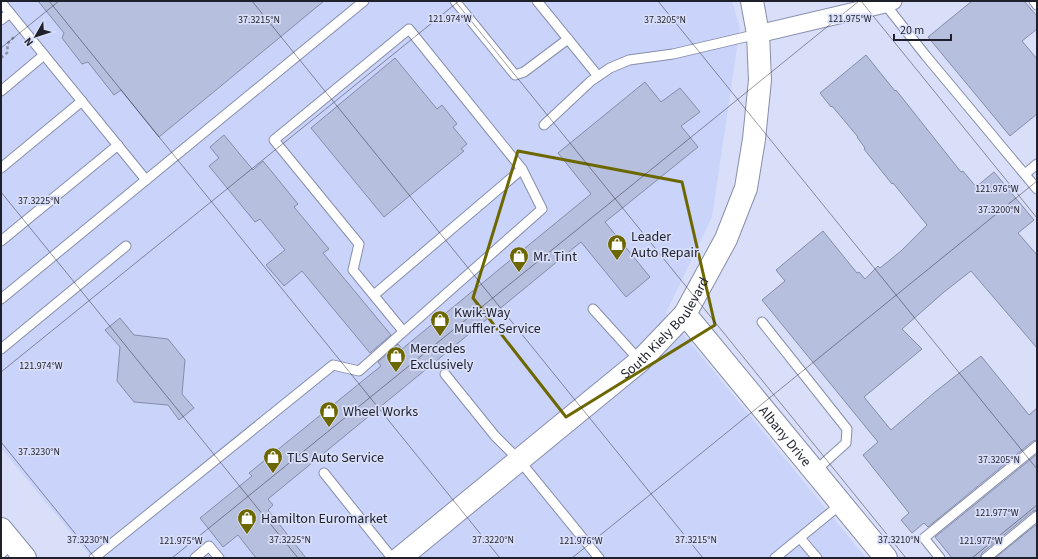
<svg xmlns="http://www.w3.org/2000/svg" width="1038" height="559" font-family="'Source Sans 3',sans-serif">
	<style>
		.built { fill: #cad3fa }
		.building { fill: #b7bfde; stroke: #858caa }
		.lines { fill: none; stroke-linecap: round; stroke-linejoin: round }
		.service-casing { stroke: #878eac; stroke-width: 11 }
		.minor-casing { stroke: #878eac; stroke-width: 19 }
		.tertiary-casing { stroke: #878eac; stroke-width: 24 }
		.secondary-casing { stroke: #878eac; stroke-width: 24 }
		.primary-casing { stroke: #878eac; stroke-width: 24 }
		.path { stroke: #8c91a5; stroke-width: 2.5; stroke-dasharray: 3 3; stroke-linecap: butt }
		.service { stroke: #fff; stroke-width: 9 }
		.minor { stroke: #fff; stroke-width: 17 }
		.tertiary { stroke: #fff; stroke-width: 22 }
		.secondary { stroke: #fff; stroke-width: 22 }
		.primary { stroke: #fff; stroke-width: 22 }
		.marked { fill: none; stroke: #6d6700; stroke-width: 3; stroke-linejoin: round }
		.ticks { fill: none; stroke: #1e202c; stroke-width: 1; stroke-opacity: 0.45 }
		.labels { text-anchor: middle; stroke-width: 3.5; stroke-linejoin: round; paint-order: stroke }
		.poi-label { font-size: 14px; fill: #1e202c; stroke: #d9dff9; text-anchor: start }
		.street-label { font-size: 14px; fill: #1e202c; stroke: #d9dff9 }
		.ticks-label { font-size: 10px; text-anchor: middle; fill: #1e202c; stroke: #d9dff9; stroke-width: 3.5; stroke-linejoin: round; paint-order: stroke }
	</style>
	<rect width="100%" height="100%" fill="#d9dff9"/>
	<polygon class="built" points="1,1 732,1 740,28 712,217 666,313 866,558 92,558 1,448"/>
	<g class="building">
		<polygon points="38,1 324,1 159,137 121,90 114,95 88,62 82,64 62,38 64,33"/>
		<polygon points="972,1 1024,1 1037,16 1037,29 1022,41 1037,59 1037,114 1010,136 928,37"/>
		<polygon points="866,55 895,91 896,90 961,172 963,171 976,187 994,172 1034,220 1018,233 1037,255 1037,348 971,271 944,292 902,329 922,349 864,397 891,430 935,392 981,356 1029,415 1037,408 1037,440 1033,441 928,527 924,523 912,533 901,520 909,513 863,455 878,442 762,300 785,281 776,270 823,231 857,273 859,272 865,279 878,266 880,268 901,251 927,225 893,183 892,184 864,149 865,148 857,137 858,137 832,106 831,107 820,93"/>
		<polygon points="395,58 437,109 442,105 457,124 453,127 467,144 461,149 464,151 384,217 311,128"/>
		<polygon points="645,82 661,102 680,88 700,112 681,126 698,147 605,222 650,277 626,297 581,242 268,499 273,505 268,510 306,558 256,558 238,535 223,547 200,518 252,476 249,473 381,366 378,362 398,344 402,349 591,194 558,153"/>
		<polygon points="224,135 253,170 263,161 298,204 294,207 329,249 323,253 391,335 370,353 302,271 284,286 266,265 285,250 260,219 255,222 209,166 219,158 210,147"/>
		<polygon points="120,318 134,335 168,339 185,360 182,394 194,408 179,420 168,405 134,402 117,381 120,347 105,330"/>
		<polygon points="1037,454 1037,510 1033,511 982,553 980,558 952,558 935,537"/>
		<polygon points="1037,524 1037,558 995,558"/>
	</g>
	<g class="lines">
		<defs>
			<g id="service">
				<polyline points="455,1 515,75 524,72 568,39"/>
				<polyline points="537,1 598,76"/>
				<polyline points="1034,1 1037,5"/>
				<polyline points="1,2 146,180"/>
				<polyline points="885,4 926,56 1037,189"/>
				<polyline points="1,20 10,13"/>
				<polyline points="1,91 44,55"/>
				<polyline points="544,125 591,81 610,68 629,60 673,54 758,34"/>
				<polyline points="1,168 82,101"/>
				<polyline points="1025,174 1037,164"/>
				<polyline points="1,241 118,145"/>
				<polyline points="374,295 522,169"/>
				<polyline points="1,299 364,1"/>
				<polyline points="593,309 640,361"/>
				<polyline points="762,322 847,429 846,443 815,471"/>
				<polyline points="1,349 126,246"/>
				<polyline points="445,374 495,436 519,460 599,558"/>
				<polyline points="324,473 392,558"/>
				<polyline points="800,538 817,558"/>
				<polyline points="1,554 13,543"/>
				<polyline points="94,558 333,365 359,371 542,209 522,169 409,29 274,140 359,244 353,270 403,331"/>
				<polyline points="195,558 209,546 219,558"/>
				<polyline points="775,558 841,504"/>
				<polyline points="940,558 924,538 1037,446"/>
				<polyline points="986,558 1037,516"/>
			</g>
			<polyline id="minor" points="758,34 885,4 893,1"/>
			<g id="tertiary">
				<path id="s1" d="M685,314l201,244"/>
			</g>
			<g id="secondary">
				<path id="s2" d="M400,558l240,-197 45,-47 41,-75 20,-51 8,-49 6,-59 -2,-46 -6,-33"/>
			</g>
			<polyline id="primary" points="1,529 25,558"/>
		</defs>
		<use href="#service" class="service-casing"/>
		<use href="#minor" class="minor-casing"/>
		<use href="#tertiary" class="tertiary-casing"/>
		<use href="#secondary" class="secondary-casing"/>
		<use href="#primary" class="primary-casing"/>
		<polyline class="path" points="1,58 8,52 7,44 14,37"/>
		<use href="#service" class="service"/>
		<use href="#minor" class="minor"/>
		<use href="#tertiary" class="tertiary"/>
		<use href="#secondary" class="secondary"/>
		<use href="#primary" class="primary"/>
	</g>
	<path class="marked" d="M518,151l164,31 33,143 -149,92 -93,-119z"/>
	<path class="ticks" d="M49,1l451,557M252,1l451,557M455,1l451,557M658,1l379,468M861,1l176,217M1,48l58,-47M1,192l297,366M1,372l458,-371M1,442l94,116M172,558l687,-557M572,558l465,-377M972,558l65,-53"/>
	<defs>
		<symbol id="shop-pin" viewBox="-11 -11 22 30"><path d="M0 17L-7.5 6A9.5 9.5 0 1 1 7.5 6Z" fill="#6d6700" stroke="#d9dff9"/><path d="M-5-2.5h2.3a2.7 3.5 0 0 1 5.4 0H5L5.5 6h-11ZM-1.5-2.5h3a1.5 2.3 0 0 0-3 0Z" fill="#fff"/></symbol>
	</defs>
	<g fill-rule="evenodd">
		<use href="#shop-pin" x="606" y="233" width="22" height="30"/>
		<use href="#shop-pin" x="508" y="245" width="22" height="30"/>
		<use href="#shop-pin" x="429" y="309" width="22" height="30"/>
		<use href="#shop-pin" x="385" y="345" width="22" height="30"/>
		<use href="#shop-pin" x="318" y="400" width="22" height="30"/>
		<use href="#shop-pin" x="262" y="446" width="22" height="30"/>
		<use href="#shop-pin" x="236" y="507" width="22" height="30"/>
	</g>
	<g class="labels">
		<g class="poi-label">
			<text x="631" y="241">Leader<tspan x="631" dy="16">Auto Repair</tspan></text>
			<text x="533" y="261">Mr. Tint</text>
			<text x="454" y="317">Kwik-Way<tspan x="454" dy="16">Muffler Service</tspan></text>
			<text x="410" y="353">Mercedes<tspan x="410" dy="16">Exclusively</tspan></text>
			<text x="343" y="416">Wheel Works</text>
			<text x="287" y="462">TLS Auto Service</text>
			<text x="261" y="523">Hamilton Euromarket</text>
		</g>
		<g class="street-label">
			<text dy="5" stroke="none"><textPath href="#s2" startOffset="352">South Kiely Boulevard</textPath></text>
			<text dy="5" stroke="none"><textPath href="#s1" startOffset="158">Albany Drive</textPath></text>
		</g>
	</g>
	<g class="ticks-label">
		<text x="450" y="22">121.974°W</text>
		<text x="850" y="22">121.975°W</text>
		<text x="259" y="23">37.3215°N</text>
		<text x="665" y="23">37.3205°N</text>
		<text x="997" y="192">121.976°W</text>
		<text x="39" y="204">37.3225°N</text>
		<text x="999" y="213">37.3200°N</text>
		<text x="41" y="369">121.974°W</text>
		<text x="39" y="455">37.3230°N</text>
		<text x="999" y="463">37.3205°N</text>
		<text x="997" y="516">121.977°W</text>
		<text x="88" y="543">37.3230°N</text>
		<text x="290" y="543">37.3225°N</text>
		<text x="493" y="543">37.3220°N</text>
		<text x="696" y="543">37.3215°N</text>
		<text x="899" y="543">37.3210°N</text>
		<text x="181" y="544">121.975°W</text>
		<text x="581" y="544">121.976°W</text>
		<text x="981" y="544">121.977°W</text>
	</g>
	<rect width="1038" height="559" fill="none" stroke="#1e202c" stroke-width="4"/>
	<g transform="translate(36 36) rotate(231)" stroke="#d9dff9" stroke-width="3" paint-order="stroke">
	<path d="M0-3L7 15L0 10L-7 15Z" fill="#1e202c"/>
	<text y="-6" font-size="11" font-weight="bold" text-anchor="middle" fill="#1e202c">N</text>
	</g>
	<path d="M894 34v6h57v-6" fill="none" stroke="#1e202c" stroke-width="2"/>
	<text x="900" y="34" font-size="12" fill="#1e202c" stroke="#d9dff9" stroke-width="3" paint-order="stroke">20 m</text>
</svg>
